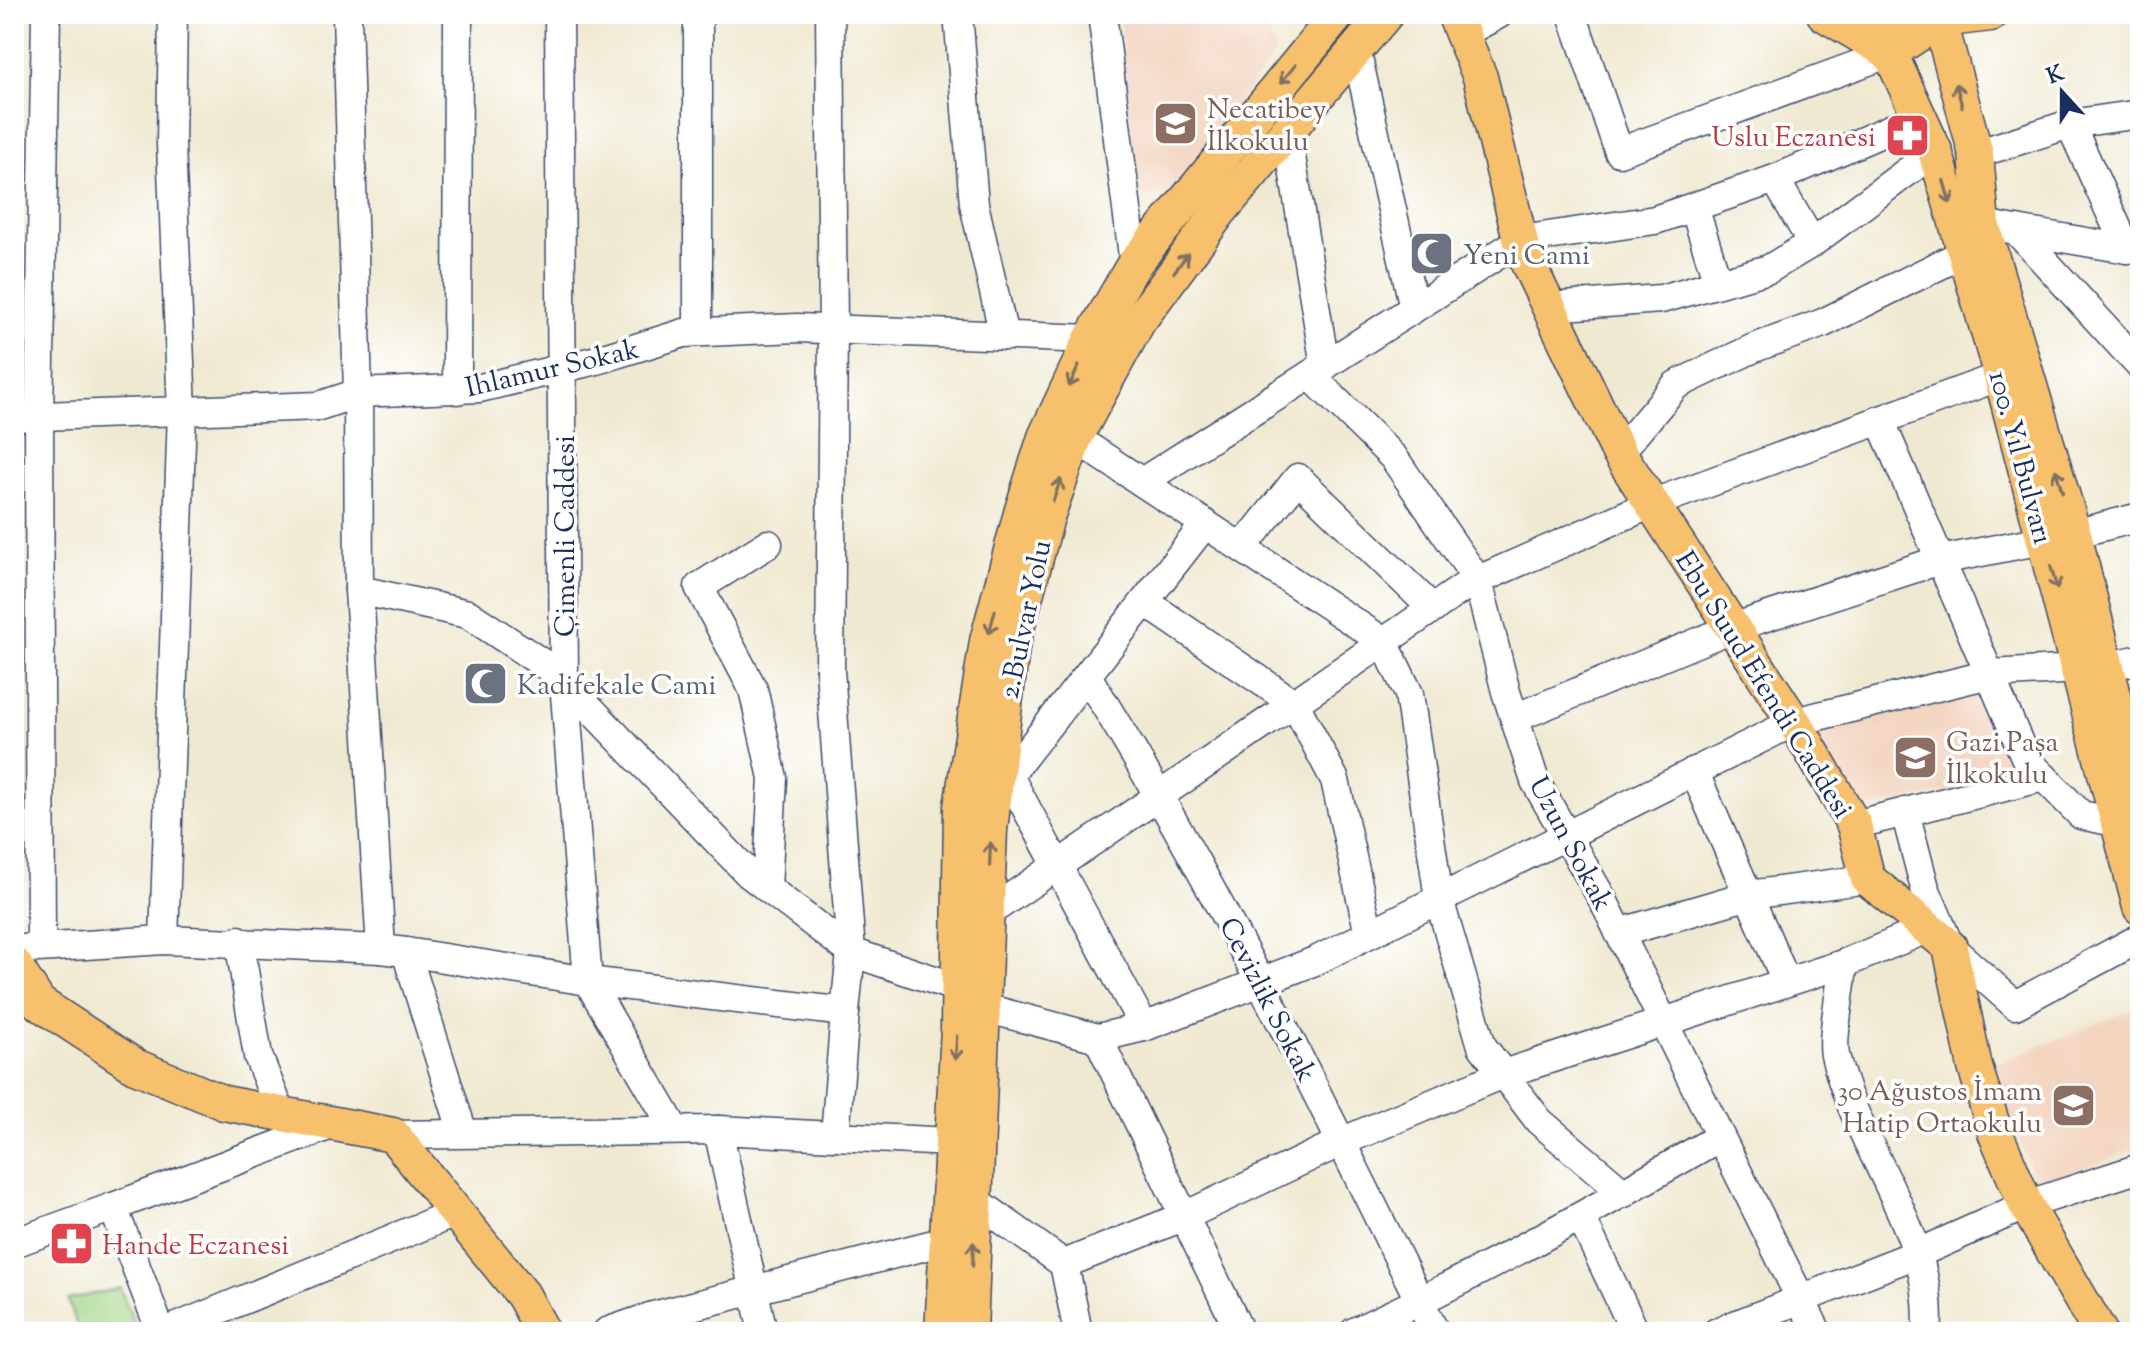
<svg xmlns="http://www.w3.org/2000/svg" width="2154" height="1346" font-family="'Sorts Mill Goudy',serif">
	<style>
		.built { fill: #f3d4bf }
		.green { fill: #a3d686; stroke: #5f8272; stroke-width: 2 }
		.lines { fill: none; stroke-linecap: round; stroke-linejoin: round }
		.minor-casing { stroke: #3b4b6f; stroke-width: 31 }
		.major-casing { stroke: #3b4b6f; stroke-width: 37 }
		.minor { stroke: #fff; stroke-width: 28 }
		.major { stroke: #f7c06c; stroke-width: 34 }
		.oneway { stroke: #7e7064 }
		.labels { text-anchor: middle; stroke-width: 7; stroke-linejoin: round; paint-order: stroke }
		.education-label { font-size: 28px; fill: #785e54; stroke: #fff; text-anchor: start }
		.health-label { font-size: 28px; fill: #be3a42; stroke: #fff; text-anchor: end }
		.worship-label { font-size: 28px; fill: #5b616d; stroke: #fff; text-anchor: start }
		.street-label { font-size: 28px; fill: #1b2f5e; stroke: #fff }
	</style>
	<rect width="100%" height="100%" fill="#fff"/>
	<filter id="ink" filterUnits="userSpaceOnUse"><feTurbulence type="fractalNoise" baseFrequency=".0125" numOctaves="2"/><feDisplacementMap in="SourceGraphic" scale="16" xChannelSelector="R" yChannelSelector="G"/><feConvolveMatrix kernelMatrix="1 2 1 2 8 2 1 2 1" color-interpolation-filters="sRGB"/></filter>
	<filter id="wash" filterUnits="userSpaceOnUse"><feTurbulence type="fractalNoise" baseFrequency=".006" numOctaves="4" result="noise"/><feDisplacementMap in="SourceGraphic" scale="32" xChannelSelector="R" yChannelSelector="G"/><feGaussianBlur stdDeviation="1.8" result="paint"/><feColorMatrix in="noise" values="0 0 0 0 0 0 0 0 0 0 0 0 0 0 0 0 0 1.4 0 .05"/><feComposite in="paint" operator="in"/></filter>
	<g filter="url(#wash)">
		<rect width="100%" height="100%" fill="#f0e9d1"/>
		<g class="built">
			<polygon points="1266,14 1275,53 1169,194 1137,198 1120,16"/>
			<polygon points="1979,690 2015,777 1854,811 1811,737 1825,727"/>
			<polygon points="2134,1009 2140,1029 2140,1146 2038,1187 1990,1066"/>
		</g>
		<polygon class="green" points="120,1288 138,1332 79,1332 68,1300"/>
	</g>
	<g filter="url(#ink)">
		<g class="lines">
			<defs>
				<g id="minor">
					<polyline points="347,14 358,393 359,590"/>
					<polyline points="559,14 564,682 588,981 675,1130"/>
					<polyline points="830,14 833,329 830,670 851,952"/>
					<polyline points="958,14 974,204 1004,336"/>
					<polyline points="1102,14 1134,264"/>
					<polyline points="1572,14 1619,152 1890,53"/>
					<polyline points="1462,34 1499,14"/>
					<polyline points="1356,49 1414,308"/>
					<polyline points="2070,124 2127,249 2140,245"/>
					<polyline points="1287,132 1325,366"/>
					<polyline points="1976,154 2070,124 2140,114"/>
					<polyline points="1775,179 1812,243"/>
					<polyline points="1694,207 1718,283"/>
					<polyline points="1982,224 2016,230 2140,366"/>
					<polyline points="2016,230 2127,249"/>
					<polyline points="1549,307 1661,299 1769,269 1812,243 1935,151"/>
					<polyline points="698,332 698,14"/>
					<polyline points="1310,375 1394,458 1478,581 1506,692 1535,781 1603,900 1817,1332"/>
					<polyline points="457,390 458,14"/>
					<polyline points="14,417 319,406 358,393 480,388 597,360 684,333 797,328 1091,339"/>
					<polyline points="1880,420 2026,759 2081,815 2115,822"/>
					<polyline points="1075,438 1384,642 1409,694 1439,899 1482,1046 1539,1121 1624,1193"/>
					<polyline points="1619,453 1676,385 1754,348 1823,323 1964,253"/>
					<polyline points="1142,482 1521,240 1655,220 1775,179 1918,117"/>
					<polyline points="2074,534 2140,517"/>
					<polyline points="1242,548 1298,478 1433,609"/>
					<polyline points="1145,602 1295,704 1335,780 1369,934"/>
					<polyline points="2105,667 2140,659"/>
					<path d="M1087,676c132,211 238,433 348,656"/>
					<polyline points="1515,718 1732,628 1940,560 2043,540"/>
					<polyline points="1694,771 1786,981"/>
					<polyline points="999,788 1205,524"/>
					<polyline points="1905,812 1925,888 1950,947 2015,1005 2140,938"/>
					<polyline points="1854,825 2044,777"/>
					<polyline points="767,888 773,778 753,689 699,587 768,544"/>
					<polyline points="988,913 1467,585 1651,504 2001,376"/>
					<polyline points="1619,933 1749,895 1868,879"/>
					<polyline points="164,940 182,411 171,144 173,14"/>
					<polyline points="239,940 258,1056 281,1114"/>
					<polyline points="41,947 39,416 46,14"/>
					<polyline points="22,949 164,940 381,949"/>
					<polyline points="406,952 381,949 359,590 468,614 554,671 749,874 851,952"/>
					<path d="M1843,964c-1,23 -12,72 -8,91 21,92 102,183 92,277"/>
					<polyline points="1144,1027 1315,961 1794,722 1990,674 2079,669"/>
					<polyline points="1098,1038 1240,1332"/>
					<polyline points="463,1133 406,952 588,981 845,1012 851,952 958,988 985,1008 1098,1038 1144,1027 1009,776"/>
					<polyline points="393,1135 718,1130"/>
					<polyline points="835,1136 845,1012"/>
					<polyline points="975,1200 1064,1264"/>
					<polyline points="1581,1217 1635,1332"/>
					<polyline points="14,1243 113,1207"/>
					<polyline points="161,1332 113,1207 334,1124"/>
					<polyline points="165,1332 457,1212"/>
					<polyline points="607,1332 653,1316 945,1241"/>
					<polyline points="763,1332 718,1130 950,1142"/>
					<polyline points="1078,1332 1064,1264 1185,1216 1341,1142 1500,1075 1843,964 1927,929"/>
					<path d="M1354,1332c125,-57 245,-125 364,-194"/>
					<polyline points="1717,1332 1919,1253 2026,1205 2140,1168"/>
				</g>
				<g id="major">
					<polyline points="1454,14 1480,77 1524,255 1619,453 1801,733 1854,825 1868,879 1950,947 1975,1067 1995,1132 2026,1205 2100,1332"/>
					<polyline points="1824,14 1890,53 1940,20 1991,14"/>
					<polyline points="1886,14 1890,53 1935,151 2001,376 2140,907"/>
					<polyline points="1938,14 1976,154 1982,224 2074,534 2140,801"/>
					<polyline points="14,964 39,1003 135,1066 224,1103 393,1135 523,1295 543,1332"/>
					<polyline points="942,1332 958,1027 961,807 987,641 1021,513 1045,437 1091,339 1134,264 1338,14"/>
					<polyline points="970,1332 990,830 1012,647 1047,517 1075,438 1138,322 1220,211 1386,14"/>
				</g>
			</defs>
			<use href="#minor" class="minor-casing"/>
			<use href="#major" class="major-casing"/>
			<use href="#minor" class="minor"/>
			<use href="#major" class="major"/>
		</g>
		<defs><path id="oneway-shaft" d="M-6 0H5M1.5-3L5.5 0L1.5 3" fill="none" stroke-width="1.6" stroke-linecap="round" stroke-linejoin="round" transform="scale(2)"/></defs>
		<g class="oneway">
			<use href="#oneway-shaft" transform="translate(1288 74) rotate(130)"/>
			<use href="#oneway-shaft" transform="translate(1959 95) rotate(-105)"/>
			<use href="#oneway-shaft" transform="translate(1947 192) rotate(74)"/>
			<use href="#oneway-shaft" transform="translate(1181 263) rotate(-53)"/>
			<use href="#oneway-shaft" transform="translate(1074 376) rotate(115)"/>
			<use href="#oneway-shaft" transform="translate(2059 481) rotate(-107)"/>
			<use href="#oneway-shaft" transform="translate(1057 490) rotate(-71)"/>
			<use href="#oneway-shaft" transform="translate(2054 578) rotate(74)"/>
			<use href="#oneway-shaft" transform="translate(992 622) rotate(105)"/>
			<use href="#oneway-shaft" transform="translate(990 854) rotate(-88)"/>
			<use href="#oneway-shaft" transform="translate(956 1048) rotate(94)"/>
			<use href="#oneway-shaft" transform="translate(973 1254) rotate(-88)"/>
		</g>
	</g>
	<defs>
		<symbol id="school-square" viewBox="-11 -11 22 22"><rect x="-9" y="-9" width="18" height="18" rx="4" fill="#8d6e63" stroke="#fff"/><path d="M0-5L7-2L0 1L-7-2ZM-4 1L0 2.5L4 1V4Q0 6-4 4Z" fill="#fff"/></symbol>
		<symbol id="pharmacy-square" viewBox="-11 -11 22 22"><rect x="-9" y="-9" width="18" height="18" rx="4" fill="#e0444e" stroke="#fff"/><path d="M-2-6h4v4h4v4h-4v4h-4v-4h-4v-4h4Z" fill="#fff"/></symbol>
		<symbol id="mosque-square" viewBox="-11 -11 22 22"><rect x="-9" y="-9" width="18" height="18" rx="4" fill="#6b7280" stroke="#fff"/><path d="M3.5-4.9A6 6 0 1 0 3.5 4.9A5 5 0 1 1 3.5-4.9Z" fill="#fff"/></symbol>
	</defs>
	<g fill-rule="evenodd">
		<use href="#school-square" x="1150" y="98" width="51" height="51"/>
		<use href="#pharmacy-square" x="1882" y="110" width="51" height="51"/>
		<use href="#mosque-square" x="1406" y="228" width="51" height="51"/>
		<use href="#mosque-square" x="460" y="658" width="51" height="51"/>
		<use href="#school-square" x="1890" y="732" width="51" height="51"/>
		<use href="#school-square" x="2048" y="1080" width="51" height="51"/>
		<use href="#pharmacy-square" x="46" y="1218" width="51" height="51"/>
	</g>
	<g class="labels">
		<g class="education-label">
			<text x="1207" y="118">Necatibey<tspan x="1207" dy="32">İlkokulu</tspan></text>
			<text x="1946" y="751">Gazi Paşa<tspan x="1946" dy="32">İlkokulu</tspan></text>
			<text x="2042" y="1100" text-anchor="end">30 Ağustos İmam<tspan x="2042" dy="32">Hatip Ortaokulu</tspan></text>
		</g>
		<g class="health-label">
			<text x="1876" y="146">Uslu Eczanesi</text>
			<text x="102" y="1254" text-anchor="start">Hande Eczanesi</text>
		</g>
		<g class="worship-label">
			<text x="1463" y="264">Yeni Cami</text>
			<text x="517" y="694">Kadifekale Cami</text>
		</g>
		<g class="street-label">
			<text transform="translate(552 367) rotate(-13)" y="10">Ihlamur Sokak</text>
			<text transform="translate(2022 457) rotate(75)" y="10">100. Yıl Bulvarı</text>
			<text transform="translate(564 536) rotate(-90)" y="10">Çimenli Caddesi</text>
			<text transform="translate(1024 619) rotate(-78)" y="10">2.Bulvar Yolu</text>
			<text transform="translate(1765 684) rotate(58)" y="10">Ebu Suud Efendi Caddesi</text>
			<text transform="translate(1572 843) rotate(62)" y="10">Uzun Sokak</text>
			<text transform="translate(1269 999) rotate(63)" y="10">Cevizlik Sokak</text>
		</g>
	</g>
	<rect width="2154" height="1346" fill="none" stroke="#fff" stroke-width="48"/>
	<g transform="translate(2062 92) rotate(339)" stroke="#ffffff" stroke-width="6" paint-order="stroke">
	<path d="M0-6L14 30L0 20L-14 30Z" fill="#1b2f5e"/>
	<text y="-12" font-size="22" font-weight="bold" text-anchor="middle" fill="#1b2f5e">K</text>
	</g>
</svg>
